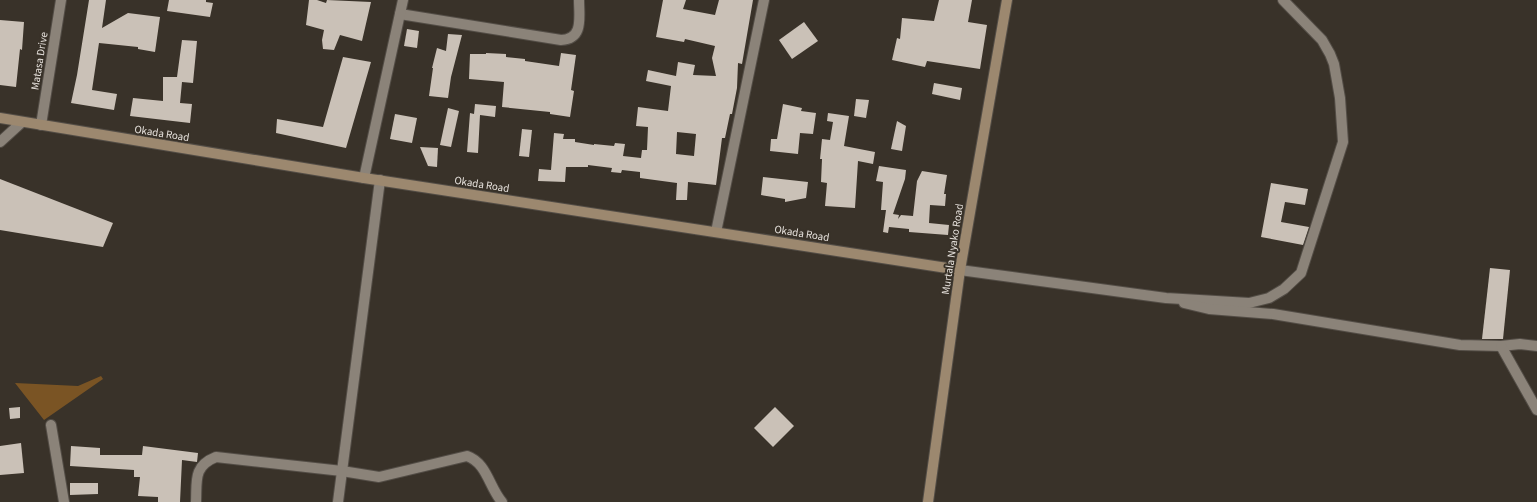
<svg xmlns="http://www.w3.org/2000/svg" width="1537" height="502" font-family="'Source Sans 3',sans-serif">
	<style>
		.green { fill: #7a5424 }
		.building { fill: #cac1b7; fill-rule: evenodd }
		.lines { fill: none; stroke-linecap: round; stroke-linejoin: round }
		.street-casing { stroke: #534d46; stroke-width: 12 }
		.secondary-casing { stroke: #534d46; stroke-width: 12 }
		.street { stroke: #8b8379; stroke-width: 10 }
		.secondary { stroke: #9c886f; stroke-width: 10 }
		.labels { text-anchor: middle; stroke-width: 4; stroke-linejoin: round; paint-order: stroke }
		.street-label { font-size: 11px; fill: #e5e0db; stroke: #393229 }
	</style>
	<rect width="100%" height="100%" fill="#393229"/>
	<polygon class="green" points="101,376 103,379 44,420 15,383 78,386"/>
	<g class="building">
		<polygon points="89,0 106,0 102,28 128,13 160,17 155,52 138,49 138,47 99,43 92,90 117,94 114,110 71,103 77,75"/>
		<polygon points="169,0 206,0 206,2 213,3 210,17 167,11"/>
		<polygon points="309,0 317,0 326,3 327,0 371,2 362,41 340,35 334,50 323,49 322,40 324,30 306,25"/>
		<path d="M663,0h23l-3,9 32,6 4,-15h34l-11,64 -4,-1 -1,25 -5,26h-2l-5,24h-3l-6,47 -28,-3 -1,18h-11l1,-17 -37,-5v-6l-18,-2 -1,3 -10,-1 1,-4 -24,-3v2h-22l-1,15 -27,-1 1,-12 12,1 3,-37 10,1 -1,5h12v3l19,3v-1l20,2 1,-3 10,1 -2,12 18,2 1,-8h5l1,-23 -12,-1 2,-19 30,4 3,-25 -25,-5 2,-11 28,6 2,-14 17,3 -2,10 23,1 -4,-18 3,-12 -30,-7 -1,3 -28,-5zM677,132l19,2 -2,22 -18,-2z"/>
		<polygon points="939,0 972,0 968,22 987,25 980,69 927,61 925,67 892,60 897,38 900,39 902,18 934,21"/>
		<polygon points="0,20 24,22 22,50 20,49 16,87 0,85"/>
		<polygon points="804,22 818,41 792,59 779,40"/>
		<polygon points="407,29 419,31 417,48 404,46"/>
		<polygon points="448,34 462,35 451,77 448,98 429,96 433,68 432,68 437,48 446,51"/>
		<polygon points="182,40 197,41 193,83 182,82 180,103 192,104 190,123 130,116 133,98 163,101 163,77 177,77"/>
		<polygon points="486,53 506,54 506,57 525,59 525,61 559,66 561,53 576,55 571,90 574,91 570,117 550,114 550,112 502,107 504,82 469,79 470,54 486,54"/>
		<polygon points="343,57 371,62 346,148 276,133 277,119 323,127"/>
		<polygon points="934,83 962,88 960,100 932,94"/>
		<polygon points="856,99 869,100 866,118 854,116"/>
		<polygon points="475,104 496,106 495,117 480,115 478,153 467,152 470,113 474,114"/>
		<polygon points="783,104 802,108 801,111 816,113 813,134 800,133 798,154 770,151 771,139 777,139"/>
		<polygon points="448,108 459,111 451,147 440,145"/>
		<polygon points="828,113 849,116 844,146 875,152 873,164 858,161 855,208 825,206 827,183 821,182 822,159 820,159 822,139 830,140 833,122 827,121"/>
		<polygon points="395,114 417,118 412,143 390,139"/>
		<polygon points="897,121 906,126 902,151 891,149"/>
		<polygon points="522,129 532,130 529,157 519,156"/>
		<polygon points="420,147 438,148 437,167 428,166"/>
		<polygon points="879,166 906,170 905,179 893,214 899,215 898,219 901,215 913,216 917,181 922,171 947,175 944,194 946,194 945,206 930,205 929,223 949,225 948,235 909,232 909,229 889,227 888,233 883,232 886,210 881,210 883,182 876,181"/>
		<polygon points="763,177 808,182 806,198 785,202 785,199 761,195"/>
		<polygon points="0,179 113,223 103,247 0,230"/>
		<polygon points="1271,183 1308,189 1305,205 1285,202 1281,222 1309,227 1303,245 1261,237"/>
		<polygon points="1490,268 1510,270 1503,339 1482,339"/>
		<polygon points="20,407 20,418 10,419 9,408"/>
		<polygon points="775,407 794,426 773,447 754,428"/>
		<polygon points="21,443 24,473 0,475 0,446"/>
		<polygon points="71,446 100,448 100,455 142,455 143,446 198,453 197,462 182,460 180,502 158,502 158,497 138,496 140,477 134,477 134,470 70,466"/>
		<polygon points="70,483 98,483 98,494 70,495"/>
	</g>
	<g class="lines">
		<defs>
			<g id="street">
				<path d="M400,14l161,26c23,-1 18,-23 18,-40"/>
				<polyline points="41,125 61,0"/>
				<polyline points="0,142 22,122"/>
				<polyline points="364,178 403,0"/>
				<polyline points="716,232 764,0"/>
				<polyline points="960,270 1166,298 1249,303 1269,298 1284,289 1301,273 1343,142 1340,98 1334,64 1330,54 1322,40 1283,0"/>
				<polyline points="1184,303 1209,309 1273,314 1460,345 1501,346 1520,344 1537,346"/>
				<polyline points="1501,346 1537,410"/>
				<polyline points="51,425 64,502"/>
				<path d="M196,502c1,-21 -3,-36 20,-45l126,14 37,6 88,-21c20,7 22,31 35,46"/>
				<polyline points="338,502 380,180"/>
			</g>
			<g id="secondary">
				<polyline points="0,118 364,178 960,270"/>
				<polyline points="928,502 960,270 1007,0"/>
			</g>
		</defs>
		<use href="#street" class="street-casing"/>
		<use href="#secondary" class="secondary-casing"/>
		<use href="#street" class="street"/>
		<use href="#secondary" class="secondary"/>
	</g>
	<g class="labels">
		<g class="street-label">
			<text transform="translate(39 61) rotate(-81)" y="4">Matasa Drive</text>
			<text transform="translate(162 133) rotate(9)" y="4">Okada Road</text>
			<text transform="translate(482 184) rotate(9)" y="4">Okada Road</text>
			<text transform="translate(802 233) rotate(9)" y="4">Okada Road</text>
			<text transform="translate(952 249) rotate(-81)" y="4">Murtala Nyako Road</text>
		</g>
	</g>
</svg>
